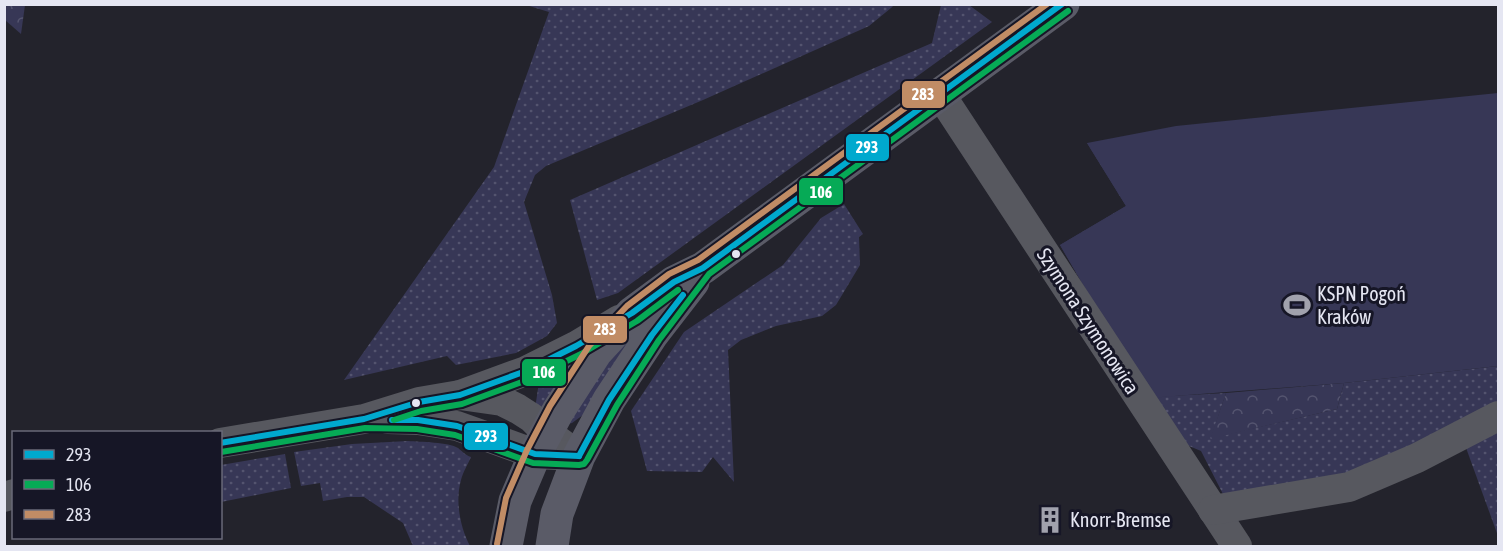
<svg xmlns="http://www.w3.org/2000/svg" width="1503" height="551" font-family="'Asap Condensed',sans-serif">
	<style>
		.grass { fill: url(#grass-dots) }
		.forest { fill: url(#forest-crowns) }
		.pitch { fill: #373756 }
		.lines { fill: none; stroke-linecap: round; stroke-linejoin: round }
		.minor { stroke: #57585f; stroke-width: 30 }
		.major { stroke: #5a5b67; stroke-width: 33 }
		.bus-1-casing { stroke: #161626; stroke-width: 10 }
		.bus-2-casing { stroke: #161626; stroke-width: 10 }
		.bus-3-casing { stroke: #161626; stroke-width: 10 }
		.bus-1 { stroke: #00a9ce; stroke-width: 6 }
		.bus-2 { stroke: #06aa56; stroke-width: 6 }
		.bus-3 { stroke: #c18c65; stroke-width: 6 }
		.bus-dot { fill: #e5e6f2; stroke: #161626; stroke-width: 2 }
		.labels { text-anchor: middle; stroke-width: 6; stroke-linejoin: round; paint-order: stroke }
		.poi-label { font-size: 20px; fill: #e5e6f2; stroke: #161626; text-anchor: start }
		.street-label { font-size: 20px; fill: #e5e6f2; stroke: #161626 }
		.line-badge { stroke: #161626; stroke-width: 2 }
		.badge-label { font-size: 16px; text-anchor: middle; font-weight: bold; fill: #fff }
	</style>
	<defs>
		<pattern id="grass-dots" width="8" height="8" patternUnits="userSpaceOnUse" patternTransform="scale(1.5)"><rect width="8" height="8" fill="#373756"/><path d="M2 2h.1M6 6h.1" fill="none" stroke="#54546f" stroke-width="1.8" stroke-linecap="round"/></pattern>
		<pattern id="forest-crowns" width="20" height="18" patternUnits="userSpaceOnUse" patternTransform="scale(1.5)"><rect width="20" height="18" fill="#373756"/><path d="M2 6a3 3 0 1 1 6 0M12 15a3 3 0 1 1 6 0" fill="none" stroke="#54546f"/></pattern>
	</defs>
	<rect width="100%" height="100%" fill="#23232c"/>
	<g class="grass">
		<polygon points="526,5 894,5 891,8 869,26 703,100 546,166 535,175 524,202 552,295 557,323 547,336 516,353 456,365 447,356 344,380 494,167 549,12"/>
		<polygon points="941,5 969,5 992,22 618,293 597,300 570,200 932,43"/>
		<polygon points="1087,143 1136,143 1149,397 1226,393 1211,438 1337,409 1344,383 1498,366 1498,406 1439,440 1353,477 1280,494 1224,496 1201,451 1182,443 1149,398 1060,245 1126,206"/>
		<polygon points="844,204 863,234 859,237 860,265 836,305 822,316 776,326 741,340 728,350 734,482 713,457 702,472 647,471 631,411 684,332 783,265 821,218"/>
		<polygon points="640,331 583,415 572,423 568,424 593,370"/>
		<polygon points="569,362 545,411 535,409 540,375"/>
		<polygon points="1498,428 1498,536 1465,445"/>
		<path d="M408,441c12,1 41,1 50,7 5,4 7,7 13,9 -3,7 -8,15 -10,23 -6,21 -1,47 9,66h-57l-10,-23 -39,-26h-17l-24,4 -3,-18 -19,3 -7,-34 58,-8z"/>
		<polygon points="285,454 291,488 221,502 221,465"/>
	</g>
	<g class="forest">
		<polygon points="4,5 25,5 21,34 5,20"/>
		<polygon points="1344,383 1337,409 1210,439 1226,393"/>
	</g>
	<polygon class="pitch" points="1498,93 1498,366 1344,383 1149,398 1060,245 1126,206 1087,143 1176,126"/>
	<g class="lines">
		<g class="minor">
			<polyline points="940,94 1237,546"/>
			<polyline points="460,395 502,401 518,409 532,418 546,432 565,446"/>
			<polyline points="388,419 418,420 457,426 535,454 579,456"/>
			<polyline points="220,443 364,419 419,402 460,395 526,371 576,346 619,320"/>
			<polyline points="4,497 14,494"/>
			<polyline points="1213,510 1349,487 1417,458 1498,416"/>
		</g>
		<g class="major">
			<polyline points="506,546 515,501 535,454 558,411 596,352 632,313 674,282 703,268 1063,4"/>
			<polyline points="552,546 557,514 579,456 609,400 652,335 693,282"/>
		</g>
		<defs>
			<g id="bus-1">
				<polyline points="392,420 418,420 457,426 535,454 579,456"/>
				<polyline points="220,443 364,419 419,402 460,395 526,371 576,346 632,313 674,282 703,268 1062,4"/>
				<polyline points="579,456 609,400 652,335 683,295"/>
			</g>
			<g id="bus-2">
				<polyline points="394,420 421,411 462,404 530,379 581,354 637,321 678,290"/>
				<polyline points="221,452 365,428 417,429 455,435 533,463 579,465 584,464 587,460 617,405 659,340 709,274 1068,11"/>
			</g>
			<polyline id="bus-3" points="497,544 506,498 527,450 550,406 589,346 627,306 669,274 698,260 1047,4"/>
		</defs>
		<use href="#bus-1" class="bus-1-casing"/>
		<use href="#bus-2" class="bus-2-casing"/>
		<use href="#bus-3" class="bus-3-casing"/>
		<use href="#bus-1" class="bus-1"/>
		<use href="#bus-2" class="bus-2"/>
		<use href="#bus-3" class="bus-3"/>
	</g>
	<defs>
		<symbol id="stadium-bare" viewBox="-9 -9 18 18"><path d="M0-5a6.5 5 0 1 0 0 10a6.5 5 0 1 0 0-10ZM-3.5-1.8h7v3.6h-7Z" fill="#a1a2ad" stroke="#161626" stroke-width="2.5" paint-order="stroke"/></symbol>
		<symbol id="building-bare" viewBox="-9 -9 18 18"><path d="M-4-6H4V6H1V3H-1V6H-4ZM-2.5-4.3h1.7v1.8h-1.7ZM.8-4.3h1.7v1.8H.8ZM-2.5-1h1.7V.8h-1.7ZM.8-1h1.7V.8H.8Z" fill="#a1a2ad" stroke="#161626" stroke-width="2.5" paint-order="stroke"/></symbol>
	</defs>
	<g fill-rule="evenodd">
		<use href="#stadium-bare" x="1278" y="286" width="38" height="38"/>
		<use href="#building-bare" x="1031" y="501" width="38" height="38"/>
	</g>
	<g class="bus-dot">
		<circle cx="736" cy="254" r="5"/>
		<circle cx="416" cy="403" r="5"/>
	</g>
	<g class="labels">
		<g class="poi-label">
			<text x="1317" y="301">KSPN Pogoń<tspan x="1317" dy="23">Kraków</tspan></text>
			<text x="1070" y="527">Knorr-Bremse</text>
		</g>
		<g class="street-label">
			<text transform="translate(1088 321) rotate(57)" y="7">Szymona Szymonowica</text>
		</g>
	</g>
	<g class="line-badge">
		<rect x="901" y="80" width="45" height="29" rx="6" fill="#c18c65"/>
		<rect x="845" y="133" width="45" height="29" rx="6" fill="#00a9ce"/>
		<rect x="798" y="177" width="46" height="29" rx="6" fill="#06aa56"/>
		<rect x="582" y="315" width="46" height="29" rx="6" fill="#c18c65"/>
		<rect x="521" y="358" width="46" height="29" rx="6" fill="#06aa56"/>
		<rect x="463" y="422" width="46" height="29" rx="6" fill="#00a9ce"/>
	</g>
	<g class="badge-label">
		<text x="923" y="100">283</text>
		<text x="867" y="153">293</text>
		<text x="821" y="198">106</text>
		<text x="605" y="335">283</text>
		<text x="544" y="378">106</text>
		<text x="486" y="442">293</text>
	</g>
	<rect width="1503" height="551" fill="none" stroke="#e5e6f2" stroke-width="12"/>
	<rect x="12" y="431" width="210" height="108" fill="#161626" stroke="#696978" stroke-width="1.5"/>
	<rect x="24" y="450" width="30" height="9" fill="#00a9ce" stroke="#696978" stroke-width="1.5"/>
	<text x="66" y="461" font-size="18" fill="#e5e6f2">293</text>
	<rect x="24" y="480" width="30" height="9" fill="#06aa56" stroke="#696978" stroke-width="1.5"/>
	<text x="66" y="491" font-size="18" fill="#e5e6f2">106</text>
	<rect x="24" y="510" width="30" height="9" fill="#c18c65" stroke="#696978" stroke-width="1.5"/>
	<text x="66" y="521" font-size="18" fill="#e5e6f2">283</text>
</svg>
